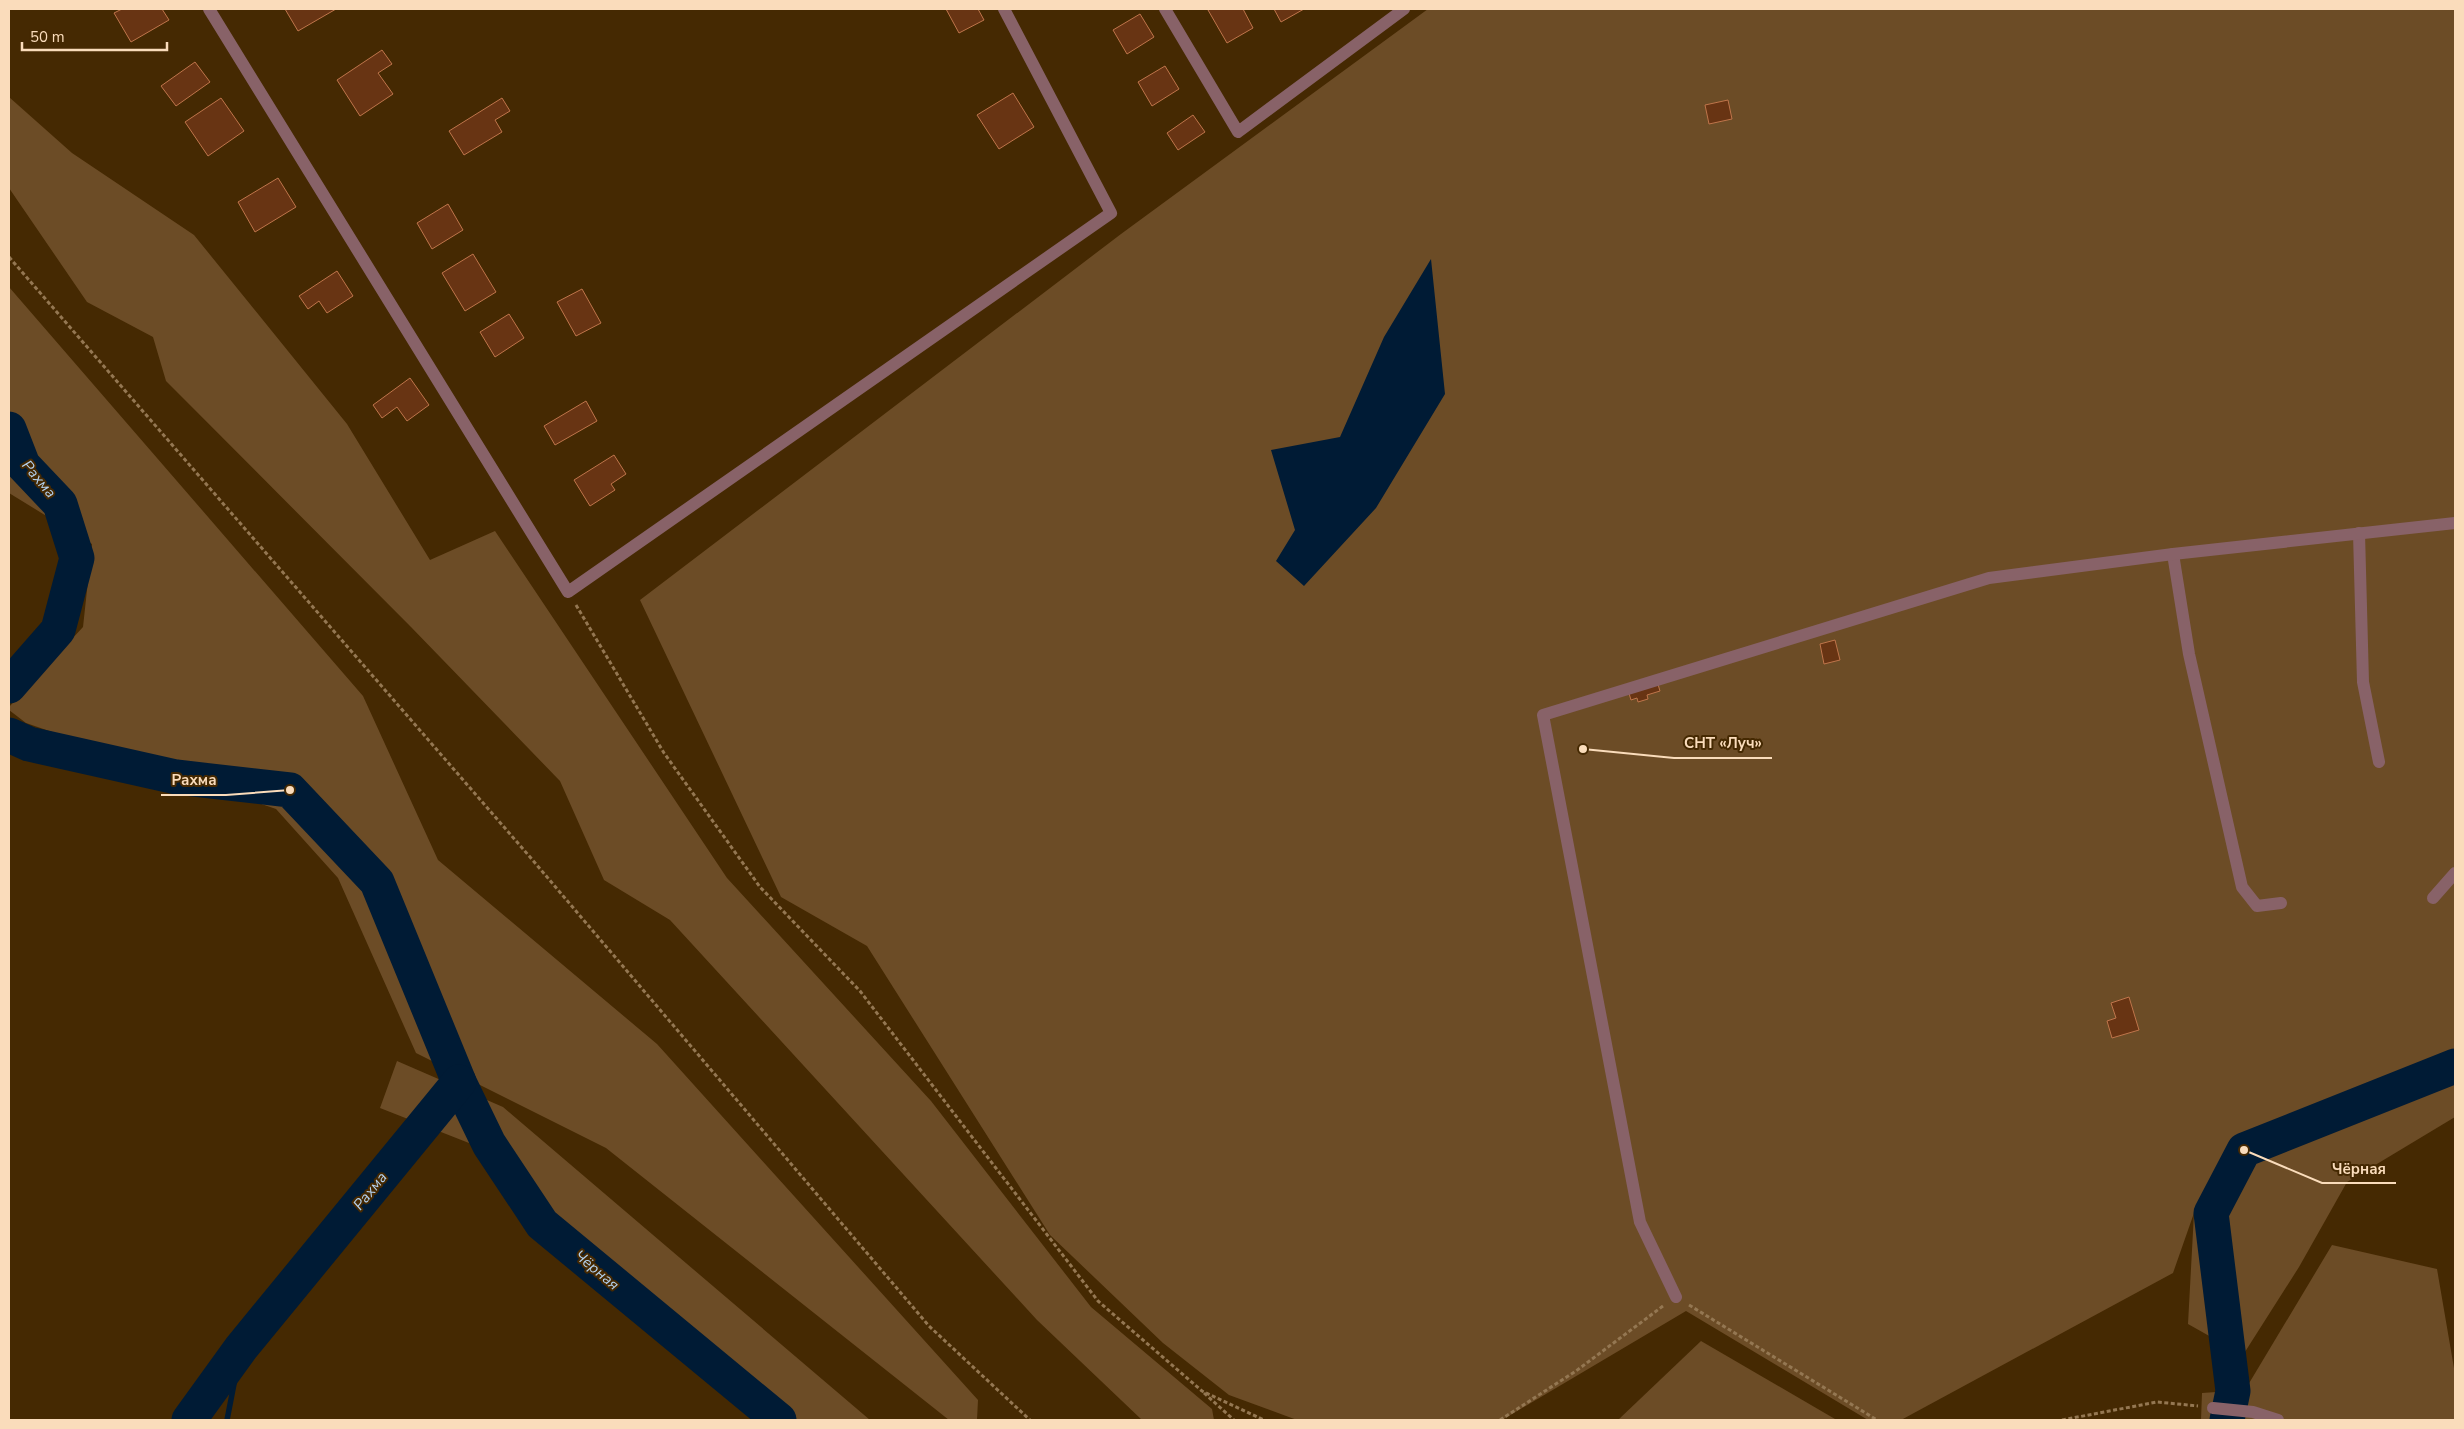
<svg xmlns="http://www.w3.org/2000/svg" width="2464" height="1429" font-family="'Nunito Sans',sans-serif">
	<style>
		.green { fill: #6c4c26 }
		.water { fill: #001b35 }
		.lines { fill: none; stroke-linecap: round; stroke-linejoin: round }
		.stream { stroke: #001b35; stroke-width: 5.5 }
		.river { stroke: #001b35; stroke-width: 35 }
		.building { fill: #683413; stroke: #bf754b }
		.path { stroke: #947752; stroke-width: 3; stroke-dasharray: 4 2.5; stroke-linecap: butt }
		.minor { stroke: #886268; stroke-width: 12 }
		.labels { text-anchor: middle; stroke-width: 4; stroke-linejoin: round; paint-order: stroke }
		.water-label { font-size: 15px; font-style: italic; fill: #b4d2f0; stroke: #452902 }
		.leader { fill: none; stroke: #fadcbb; stroke-width: 2 }
		.callout-dot { fill: #fadcbb; stroke: #452902; stroke-width: 2 }
		.callout-label { font-size: 15px; text-anchor: middle; font-weight: bold; fill: #fadcbb; stroke: #452902; stroke-width: 4; stroke-linejoin: round; paint-order: stroke }
	</style>
	<rect width="100%" height="100%" fill="#452902"/>
	<g class="green">
		<polygon points="1428,9 2455,9 2455,1117 2347,1182 2299,1267 2243,1355 2188,1324 2194,1213 2173,1273 1901,1420 1868,1420 1686,1311 1502,1420 1297,1420 1229,1395 1163,1343 1050,1235 867,946 781,897 640,600 1121,234"/>
		<polygon points="9,97 72,153 194,235 347,424 430,560 495,531 727,878 931,1101 1091,1307 1212,1409 1214,1420 1142,1420 1037,1320 670,920 604,880 560,781 411,627 166,381 153,337 87,302 9,188"/>
		<polygon points="9,287 363,696 438,860 657,1044 978,1400 977,1420 949,1420 606,1148 416,1053 338,878 276,809 26,723 9,710 9,707 83,627 92,544 9,493"/>
		<polygon points="397,1061 503,1107 870,1420 780,1420 474,1145 380,1108"/>
		<polygon points="2332,1245 2437,1269 2455,1374 2455,1420 2201,1420 2202,1393 2245,1390"/>
		<polygon points="1701,1341 1835,1419 1618,1420"/>
	</g>
	<polygon class="water" points="1431,259 1445,394 1376,508 1304,586 1276,561 1295,530 1271,450 1340,437 1384,337"/>
	<g class="lines">
		<polyline class="stream" points="227,1420 241,1348"/>
		<g class="river">
			<polyline points="9,429 23,465 60,504 77,558 58,630 9,686"/>
			<polyline points="9,735 29,744 176,777 290,790 377,882 459,1082 489,1144 542,1224 779,1420"/>
			<polyline points="189,1420 241,1348 459,1082"/>
			<polyline points="2227,1420 2233,1391 2211,1213 2244,1150 2455,1066"/>
		</g>
	</g>
	<g class="building">
		<polygon points="122,9 162,9 169,20 131,42 114,13"/>
		<polygon points="285,9 336,9 298,31"/>
		<polygon points="946,9 978,9 984,20 959,33"/>
		<polygon points="1211,9 1243,9 1253,28 1227,43 1208,10"/>
		<polygon points="1274,9 1304,9 1281,22"/>
		<polygon points="1140,14 1154,37 1127,54 1113,30"/>
		<polygon points="382,50 392,64 378,73 393,94 360,116 337,80"/>
		<polygon points="195,62 210,82 176,106 161,86"/>
		<polygon points="1165,66 1179,89 1152,106 1138,82"/>
		<polygon points="1013,93 1034,127 999,149 977,115"/>
		<polygon points="221,98 244,131 208,156 185,122"/>
		<polygon points="502,98 510,111 495,120 502,132 464,155 449,131"/>
		<polygon points="1728,100 1732,119 1709,124 1705,105"/>
		<polygon points="1193,115 1205,132 1178,150 1167,133"/>
		<polygon points="278,178 296,207 255,232 238,202"/>
		<polygon points="448,204 463,230 432,249 417,223"/>
		<polygon points="473,254 496,292 465,311 442,273"/>
		<polygon points="337,271 353,296 327,313 319,301 308,309 299,296"/>
		<polygon points="582,289 601,323 576,336 557,302"/>
		<polygon points="509,314 524,338 495,357 480,332"/>
		<polygon points="410,378 429,405 407,421 397,407 382,418 373,405"/>
		<polygon points="586,401 597,421 555,445 544,426"/>
		<polygon points="614,455 626,474 611,484 615,490 590,506 574,480"/>
		<polygon points="1835,640 1840,660 1824,664 1820,644"/>
		<polygon points="1657,681 1660,691 1647,695 1648,699 1638,702 1637,698 1631,700 1628,690"/>
		<polygon points="2129,997 2139,1030 2112,1038 2107,1021 2116,1018 2111,1003"/>
	</g>
	<g class="lines">
		<g class="path">
			<polyline points="9,257 530,857 929,1326 1030,1420"/>
			<polyline points="576,605 664,753 760,887 860,991 1098,1301 1202,1391 1264,1420"/>
			<polyline points="1689,1305 1877,1420"/>
			<polyline points="1204,1393 1234,1420"/>
			<polyline points="1500,1420 1576,1371 1663,1306"/>
			<polyline points="2062,1420 2157,1402 2198,1406"/>
		</g>
		<g class="minor">
			<polyline points="209,9 568,592 1111,213 1004,9"/>
			<polyline points="1165,9 1238,132 1404,9"/>
			<polyline points="2359,533 2363,682 2379,762"/>
			<polyline points="2173,554 2189,654 2242,887 2257,906 2281,903"/>
			<polyline points="2433,898 2455,873"/>
			<polyline points="1676,1297 1640,1222 1543,715 1989,578 2173,554 2455,523"/>
			<polyline points="2213,1408 2253,1412 2278,1420"/>
		</g>
	</g>
	<g class="labels">
		<g class="water-label">
			<text transform="translate(39 479) rotate(50)" y="5">Рахма</text>
			<text transform="translate(370 1191) rotate(-51)" y="5">Рахма</text>
			<text transform="translate(597 1270) rotate(40)" y="5">Чёрная</text>
		</g>
	</g>
	<path class="leader" d="M1583 749L1674 758H1772M290 790L226 795H161M2244 1150L2322 1183H2396"/>
	<g class="callout-dot">
		<circle cx="1583" cy="749" r="5"/>
		<circle cx="290" cy="790" r="5"/>
		<circle cx="2244" cy="1150" r="5"/>
	</g>
	<g class="callout-label">
		<text x="1723" y="748">СНТ «Луч»</text>
		<text x="194" y="785">Рахма</text>
		<text x="2359" y="1174">Чёрная</text>
	</g>
	<rect width="2464" height="1429" fill="none" stroke="#fadcbb" stroke-width="20"/>
	<path d="M22 42v8h145v-8" fill="none" stroke="#fadcbb" stroke-width="2.5"/>
	<text x="30" y="42" font-size="15" fill="#fadcbb" stroke="#452902" stroke-width="4" paint-order="stroke">50 m</text>
</svg>
